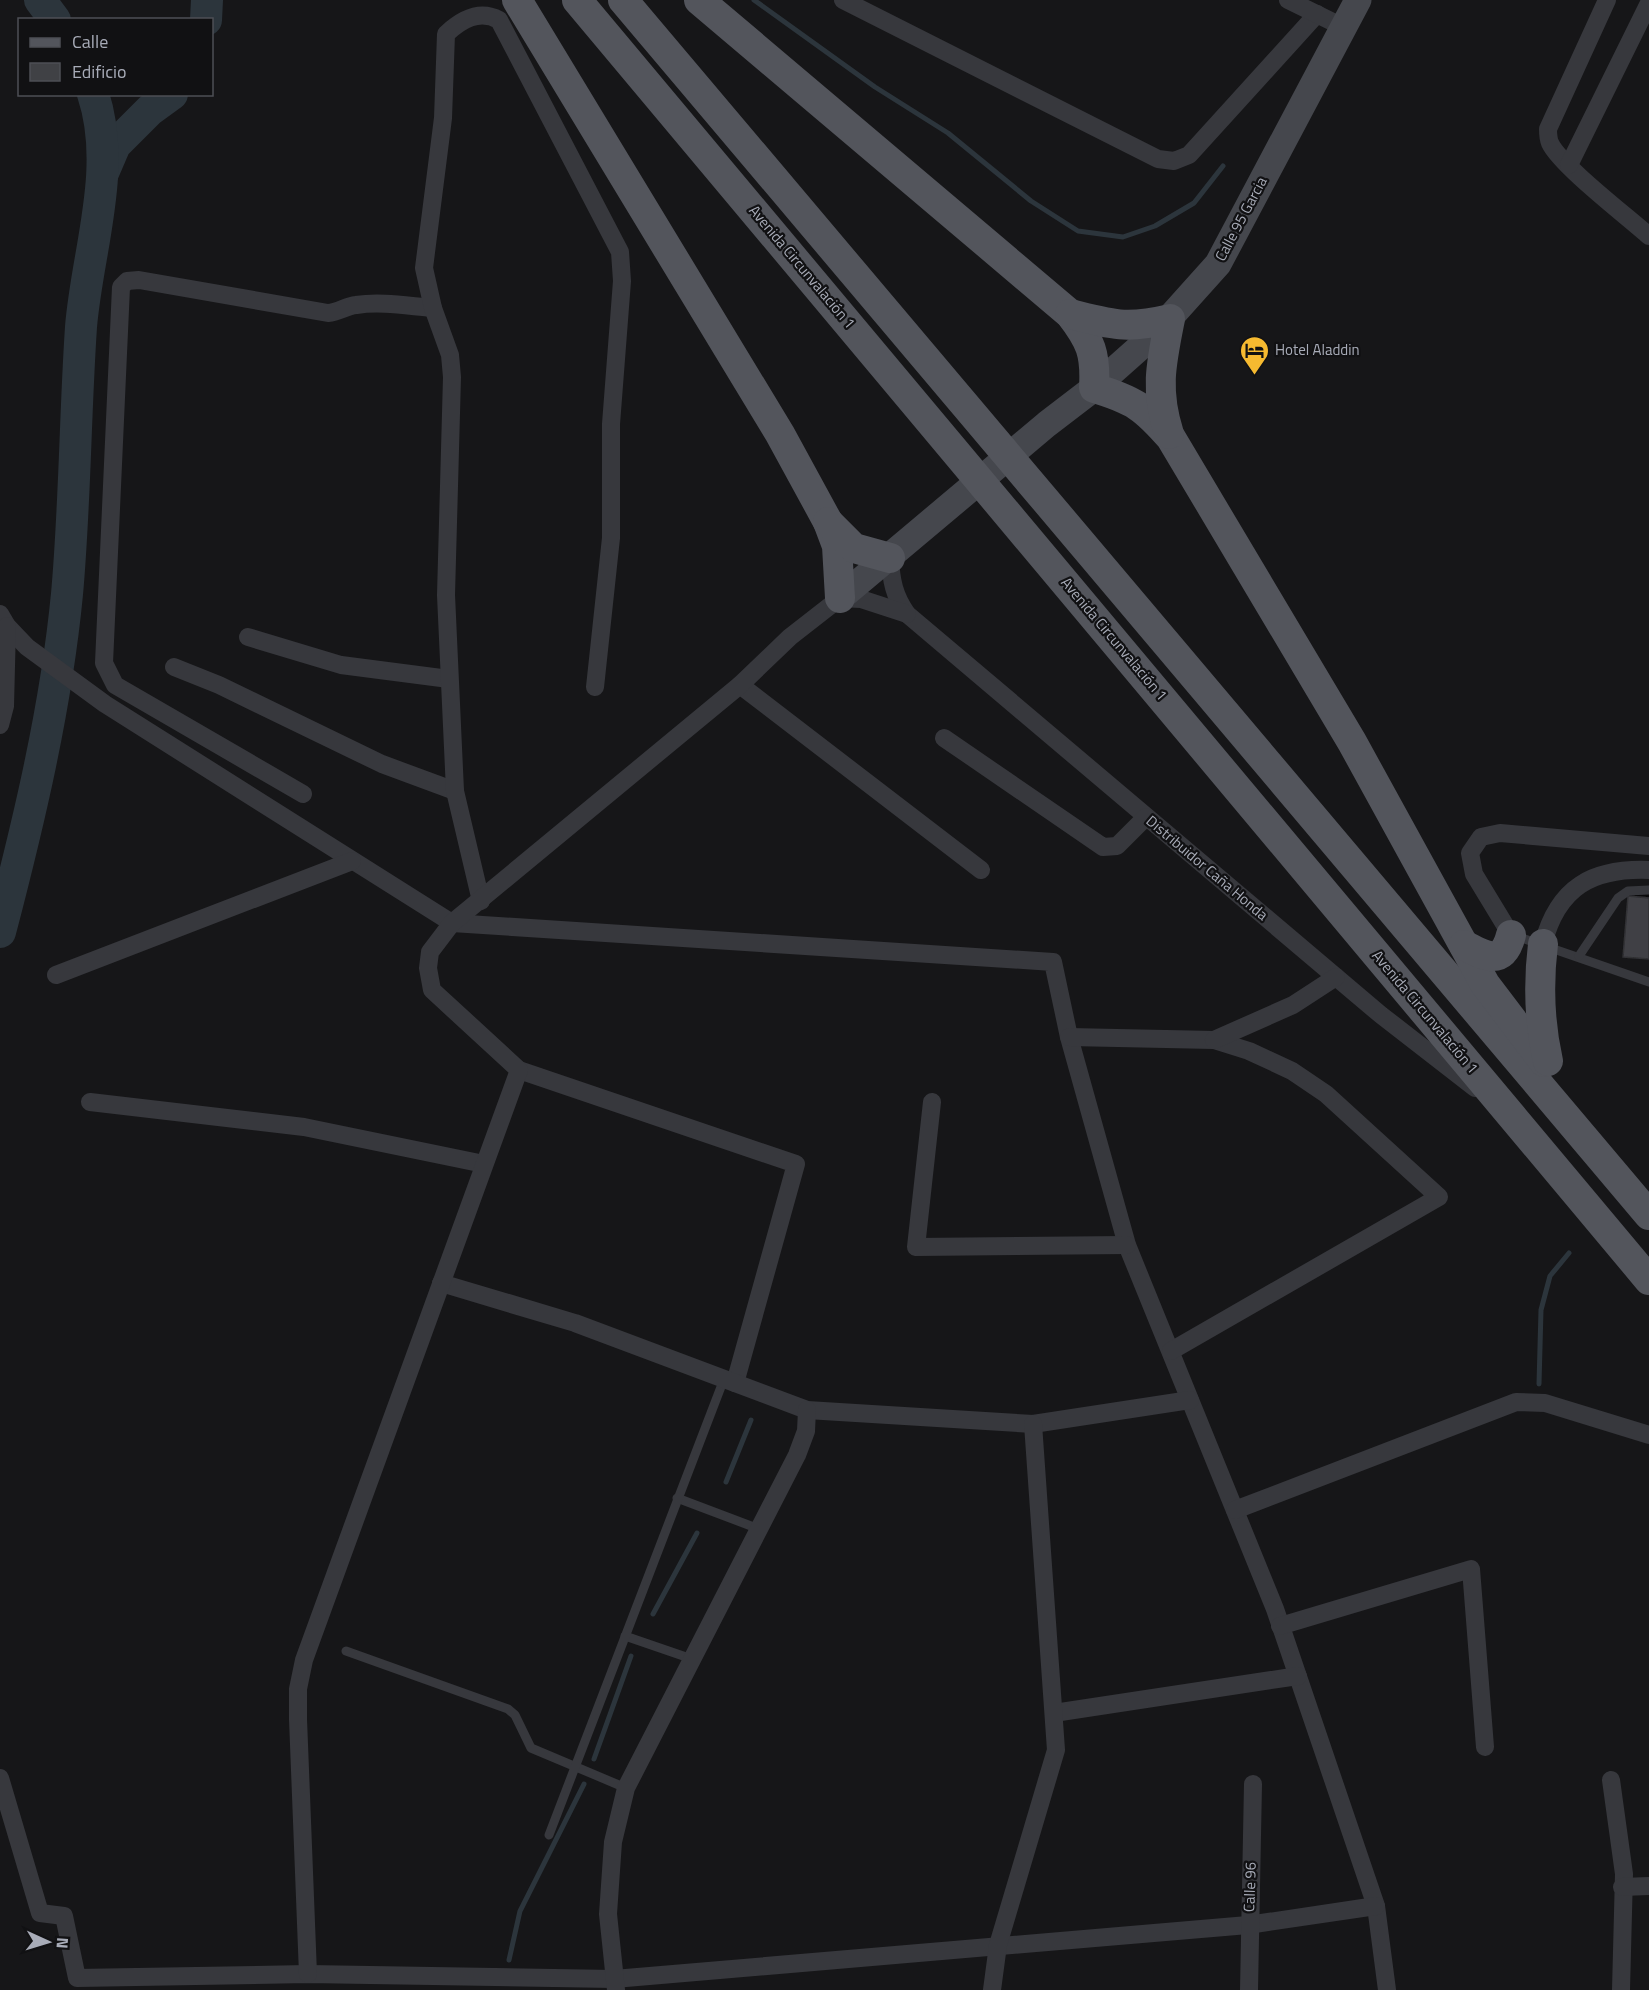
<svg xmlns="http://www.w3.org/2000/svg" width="1649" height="1990" font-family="'Titillium Web',sans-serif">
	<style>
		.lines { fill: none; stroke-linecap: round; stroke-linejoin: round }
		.stream { stroke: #2c353c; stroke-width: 5 }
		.river { stroke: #2c353c; stroke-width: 32 }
		.building { fill: #404145; stroke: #303034; stroke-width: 1.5; filter: url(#shadow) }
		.lane { stroke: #37383d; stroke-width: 9 }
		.street { stroke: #37383d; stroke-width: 18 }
		.secondary { stroke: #45474d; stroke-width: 27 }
		.primary { stroke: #53555c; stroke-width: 30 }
		.labels { text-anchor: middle; stroke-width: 4.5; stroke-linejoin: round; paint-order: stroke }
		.street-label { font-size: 15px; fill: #a8acb8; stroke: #111113 }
		.poi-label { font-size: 15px; fill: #a8acb8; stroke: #111113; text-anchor: start }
	</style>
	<defs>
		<filter id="shadow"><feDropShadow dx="5" dy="-5" stdDeviation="3" flood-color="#0009"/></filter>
	</defs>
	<rect width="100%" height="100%" fill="#161618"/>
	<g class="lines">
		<g class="stream">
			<polyline points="204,0 204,20"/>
			<polyline points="754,0 875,87 948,133 1031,201 1078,231 1123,237 1155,226 1194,203 1223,166"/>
			<polyline points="102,177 162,94"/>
			<polyline points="1539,1384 1541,1310 1550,1276 1569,1253"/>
			<polyline points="726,1482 751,1420"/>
			<polyline points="653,1614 697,1533"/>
			<polyline points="594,1759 631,1656"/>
			<polyline points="509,1960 520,1911 584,1784"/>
		</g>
		<g class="river">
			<polyline points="40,0 55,20"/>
			<polyline points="206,20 207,0"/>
			<polyline points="103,173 115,145 150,110 172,94"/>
			<path d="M0,932c29,-111 56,-224 67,-338 8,-88 8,-178 14,-267 6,-75 37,-158 12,-233"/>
		</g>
	</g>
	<polygon class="building" points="1628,896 1649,898 1649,959 1623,957"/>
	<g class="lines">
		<g class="lane">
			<polyline points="1516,936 1649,982"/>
			<polyline points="1579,956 1618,898 1628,891 1649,890"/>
			<polyline points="677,1498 759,1529"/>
			<polyline points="625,1636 692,1659"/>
			<polyline points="346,1651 508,1709 515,1715 531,1748 626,1788"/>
			<polyline points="549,1835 724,1379"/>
		</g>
		<g class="street">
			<polyline points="843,0 1158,159 1174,161 1189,155 1317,14"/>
			<polyline points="1288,0 1343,27"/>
			<path d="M1607,0l-59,129c0,5 0,9 2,14 10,22 78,74 99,93"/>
			<polyline points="1569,165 1649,3"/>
			<path d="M890,558c1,22 4,38 17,56l474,401 94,73"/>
			<polyline points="0,614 7,626 27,647 105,704 452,923 1053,962 1069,1037 1127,1245 1275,1609 1376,1906 1387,1990"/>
			<polyline points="248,637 341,665 449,679"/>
			<polyline points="174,667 219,685 382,764 455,791"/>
			<polyline points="740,685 981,870"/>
			<polyline points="0,725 5,706 7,626"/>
			<polyline points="944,738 1103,847 1117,846 1146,817"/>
			<path d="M303,794l-188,-109 -11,-22 17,-376 6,-6 12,-1 189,33c11,-1 18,-7 28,-8 25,-4 52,1 77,3"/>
			<path d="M481,901l-26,-110 -9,-196 6,-218 -2,-22 -17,-47 -9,-40 19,-150 3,-84c15,-14 33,-25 53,-14l121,232 2,29 -11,143v114l-16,149"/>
			<polyline points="1511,935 1474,874 1470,853 1481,837 1500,833 1649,846"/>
			<path d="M1543,944c15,-57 49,-76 106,-74"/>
			<polyline points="56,975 352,861"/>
			<polyline points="1069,1037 1214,1040 1249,1051 1292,1071 1326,1094 1439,1197 1171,1351"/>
			<polyline points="1214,1040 1293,1005 1336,977"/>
			<polyline points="519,1070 796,1164 735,1383"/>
			<polyline points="90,1102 304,1127 484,1164"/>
			<polyline points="932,1102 916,1247 1127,1245"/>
			<polyline points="441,1283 575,1323 807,1410 1033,1424 1190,1400"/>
			<polyline points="1235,1510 1516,1402 1545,1403 1649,1435"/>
			<polyline points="1280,1626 1471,1569 1485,1747"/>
			<polyline points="1054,1713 1298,1676"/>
			<polyline points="0,1778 40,1913 64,1916 77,1978 308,1974 614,1979 1248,1925 1376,1906"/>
			<polyline points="1611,1780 1624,1874 1621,1990"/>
			<polyline points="1622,1887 1649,1886"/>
			<polyline points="308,1974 298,1719 298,1689 304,1660 519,1070 432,990 428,968 430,952 452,923 740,685 790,637 840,598 861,599 907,614"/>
			<polyline points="616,1990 608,1914 613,1842 626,1788 797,1455 806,1431 807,1410"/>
			<polyline points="992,1990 998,1945 1056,1750 1033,1424"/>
			<polyline points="1249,1990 1253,1784"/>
		</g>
		<polyline class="secondary" points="840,598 1047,424 1094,388 1157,332 1218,264 1358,0"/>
		<g class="primary">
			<polyline points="517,0 780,434 828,522 837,546 840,598"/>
			<polyline points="577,0 1649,1280"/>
			<polyline points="623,0 1649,1215"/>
			<path d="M699,0l371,314c21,27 26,40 24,74 40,12 50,19 77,50l181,304 133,242 59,78"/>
			<path d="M1070,314c42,11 57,15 100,5 -9,45 -15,71 -1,115"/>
			<polyline points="828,522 854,548 890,558"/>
			<path d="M1543,944c-5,41 -4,77 5,117"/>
			<path d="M1464,945c22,12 39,21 47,-10"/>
		</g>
	</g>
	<defs>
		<symbol id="hotel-pin" viewBox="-11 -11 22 30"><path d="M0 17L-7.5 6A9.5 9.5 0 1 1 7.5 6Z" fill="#f6ba30" stroke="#111113"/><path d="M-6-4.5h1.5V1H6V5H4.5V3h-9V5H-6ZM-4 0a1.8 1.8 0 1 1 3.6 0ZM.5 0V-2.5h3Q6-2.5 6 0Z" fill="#111"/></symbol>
	</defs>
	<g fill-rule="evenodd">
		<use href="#hotel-pin" x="1238" y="334" width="33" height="45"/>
	</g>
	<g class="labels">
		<g class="street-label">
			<text transform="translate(1241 219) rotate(-62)" y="5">Calle 95 Garcia</text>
			<text transform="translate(802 267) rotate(50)" y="5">Avenida Circunvalación 1</text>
			<text transform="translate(1114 639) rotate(50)" y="5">Avenida Circunvalación 1</text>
			<text transform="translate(1207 868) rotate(40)" y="5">Distribuidor Caña Honda</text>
			<text transform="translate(1425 1012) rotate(50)" y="5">Avenida Circunvalación 1</text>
			<text transform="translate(1250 1887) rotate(-88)" y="5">Calle 96</text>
		</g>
		<g class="poi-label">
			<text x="1275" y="355">Hotel Aladdin</text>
		</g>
	</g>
	<rect x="18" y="18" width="195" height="78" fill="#111113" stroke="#4d4f55" stroke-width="1.5"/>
	<rect x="30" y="38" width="30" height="9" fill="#53555c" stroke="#4d4f55" stroke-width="1.5"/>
	<text x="72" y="48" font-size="18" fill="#a8acb8">Calle</text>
	<rect x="30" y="63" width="30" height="18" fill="#404145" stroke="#4d4f55" stroke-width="1.5"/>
	<text x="72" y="78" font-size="18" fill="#a8acb8">Edificio</text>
	<g transform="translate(48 1942) rotate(94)" stroke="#111113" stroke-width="4.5" paint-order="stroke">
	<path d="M0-4.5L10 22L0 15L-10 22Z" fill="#a8acb8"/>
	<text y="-9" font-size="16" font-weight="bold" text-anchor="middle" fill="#a8acb8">N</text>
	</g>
</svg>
